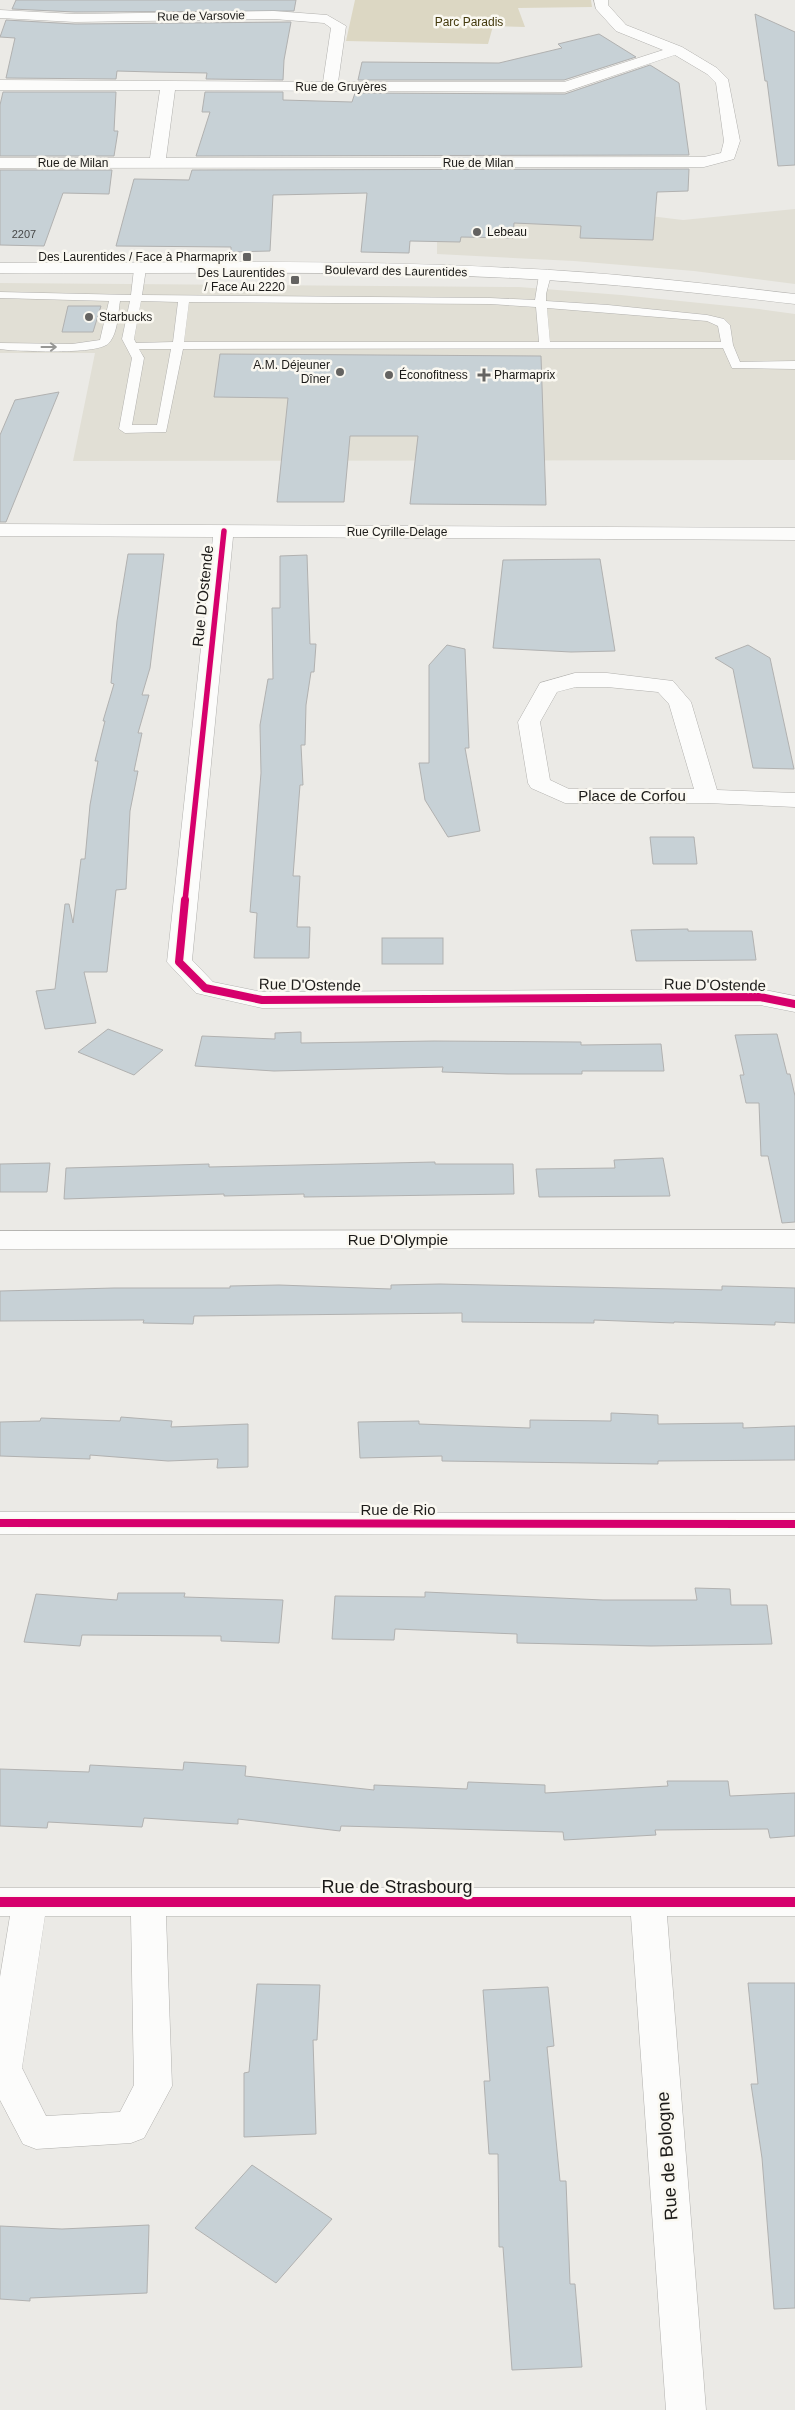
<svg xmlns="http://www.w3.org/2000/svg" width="795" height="2410" font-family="Helvetica,sans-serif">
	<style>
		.built { fill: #e1dfd5 }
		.green { fill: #dcd7c3 }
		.building { fill: #c7d1d6; stroke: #b1b1b0 }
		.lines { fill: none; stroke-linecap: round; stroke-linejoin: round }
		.service-casing { stroke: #b2b1ae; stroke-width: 1 }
		.minor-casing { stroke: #b2b1ae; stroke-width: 1 }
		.secondary-casing { stroke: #b2b1ae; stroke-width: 1 }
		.service { fill: #fcfcfb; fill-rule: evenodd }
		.minor { fill: #fcfcfb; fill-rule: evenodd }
		.secondary { fill: #fcfcfb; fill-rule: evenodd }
		.cycleway-far2-casing { stroke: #faf8f1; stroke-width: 8 }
		.cycleway-far1-casing { stroke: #faf8f1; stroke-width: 11 }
		.cycleway-casing { stroke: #faf8f1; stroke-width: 13 }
		.cycleway-far2 { stroke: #d6006c; stroke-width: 5.5 }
		.cycleway-far1 { stroke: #d6006c; stroke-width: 8 }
		.cycleway { stroke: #d6006c; stroke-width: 10 }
		.oneway { stroke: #979795 }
		.poi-dot { fill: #646361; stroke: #faf8f1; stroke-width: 2 }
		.labels { text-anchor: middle; stroke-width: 5; stroke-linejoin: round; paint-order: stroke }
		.far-number-label { font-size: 11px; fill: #474848 }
		.far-street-label { font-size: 12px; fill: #1c1b19; stroke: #faf8f1 }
		.far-park-label { font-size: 12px; fill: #443a0d; stroke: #faf8f1 }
		.far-poi-label { font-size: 12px; fill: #1c1b19; stroke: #faf8f1; text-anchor: start }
		.street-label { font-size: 15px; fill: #1c1b19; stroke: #faf8f1 }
		.near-street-label { font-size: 18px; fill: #1c1b19; stroke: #faf8f1 }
	</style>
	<rect width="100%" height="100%" fill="#ebeae6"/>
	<g class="built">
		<polygon points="437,208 600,210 683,220 795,209 795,284 694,271 574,261 437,254"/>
		<polygon points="0,283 519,287 621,295 759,309 795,314 795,460 73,461 95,353 0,353"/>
	</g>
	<polygon class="green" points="355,0 591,0 592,7 518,8 525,27 493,26 488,44 346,41"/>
	<g class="building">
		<polygon points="16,0 296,0 294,11 75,12 12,9"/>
		<polygon points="755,14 795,32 795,165 778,166 767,81 765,81"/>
		<polygon points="6,20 75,24 291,22 284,60 283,80 206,79 207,73 153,72 117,71 116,79 6,78 15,38 0,37"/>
		<polygon points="599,34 636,57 564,80 358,80 362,62 499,63 562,48 558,44"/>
		<polygon points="650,65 679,83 689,155 196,156 210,112 202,112 205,92 283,92 283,100 352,102 355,93 565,94"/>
		<polygon points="3,92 116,92 114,131 118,131 114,156 0,156 0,105"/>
		<polygon points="689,169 688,191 657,192 653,240 580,238 581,226 514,223 513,238 461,237 460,242 410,241 409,253 361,252 367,193 273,195 270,251 231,252 231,247 116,246 134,179 189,180 192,170"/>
		<polygon points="0,170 112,170 109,194 63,193 44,246 0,245"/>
		<polygon points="68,306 101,306 93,332 62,332"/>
		<polygon points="220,354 541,356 546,505 410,504 418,436 350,436 344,502 277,502 288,398 214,397"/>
		<polygon points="59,392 6,522 0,522 0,435 15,400"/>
		<polygon points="128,554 164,554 150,668 142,695 149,695 138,733 142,733 134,771 138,771 130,811 126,889 116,890 107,972 84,972 96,1023 45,1029 36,991 55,989 65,904 69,904 73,923 81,859 85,859 90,805 98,761 95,761 105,721 103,721 114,684 111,683 117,621"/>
		<polygon points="307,555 310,644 316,644 314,672 311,672 306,705 305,745 301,745 303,785 300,785 293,876 300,876 297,927 310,927 309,958 254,958 257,913 250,912 261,773 260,725 268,679 273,679 272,608 280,608 280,556"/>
		<polygon points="600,559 615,651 571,652 493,648 503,560"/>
		<polygon points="447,645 465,649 469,748 465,748 480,831 448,837 425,800 419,763 429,763 429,665"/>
		<polygon points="748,645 770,658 794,769 753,768 733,669 715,658"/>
		<polygon points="650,837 694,837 697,864 653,864"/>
		<polygon points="688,929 688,931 752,931 756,960 636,961 631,930"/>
		<rect x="382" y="938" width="61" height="26"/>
		<polygon points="108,1029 163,1050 134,1075 78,1052"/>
		<polygon points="301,1032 301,1043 434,1041 581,1042 581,1045 661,1044 664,1071 582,1071 582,1074 508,1074 442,1072 443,1067 274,1071 195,1066 202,1036 275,1039 275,1033"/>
		<polygon points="777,1034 787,1074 790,1074 795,1096 795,1222 782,1223 768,1156 761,1156 759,1103 746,1103 740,1075 744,1075 735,1035"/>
		<polygon points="663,1158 670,1196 539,1197 536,1169 615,1168 614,1160"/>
		<polygon points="435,1162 435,1164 513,1164 514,1194 304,1197 304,1194 224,1196 224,1194 64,1199 66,1168 209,1164 209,1167"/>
		<polygon points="50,1163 47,1192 0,1192 0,1164"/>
		<polygon points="440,1284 722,1290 722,1286 795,1288 795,1323 775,1322 775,1325 674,1322 674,1323 594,1320 594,1323 462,1322 462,1313 194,1316 193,1324 143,1323 144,1320 0,1321 0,1291 114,1288 230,1288 230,1286 279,1285 391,1289 391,1285"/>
		<polygon points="611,1413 658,1415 658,1424 743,1423 743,1428 795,1426 795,1460 658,1461 658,1464 442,1461 442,1456 360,1458 358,1422 419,1421 419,1424 530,1428 530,1420 611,1421"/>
		<polygon points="121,1417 172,1421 171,1427 248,1424 248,1467 217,1468 218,1459 168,1461 90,1455 90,1459 0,1456 0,1422 40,1421 41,1418 120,1421"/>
		<polygon points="695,1588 730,1589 731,1605 767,1605 772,1644 651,1646 517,1643 517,1634 395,1629 394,1640 332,1639 335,1596 425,1597 425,1592 603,1600 697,1600"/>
		<polygon points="118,1593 185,1593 184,1597 283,1600 279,1643 221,1641 221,1636 82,1635 80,1646 24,1642 36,1594 117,1600"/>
		<polygon points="184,1762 246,1766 245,1776 374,1790 374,1785 467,1789 468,1782 545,1785 545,1793 668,1786 667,1781 728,1781 730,1796 795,1793 795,1836 770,1838 768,1829 655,1830 656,1835 564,1840 563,1832 341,1826 340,1831 238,1819 238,1824 144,1818 142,1827 48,1822 47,1828 0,1826 0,1769 89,1772 90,1765 183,1770"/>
		<polygon points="748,1983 795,1983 795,2308 774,2309 762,2158 751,2084 758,2084"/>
		<polygon points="257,1984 320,1985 317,2040 313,2040 316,2134 244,2137 244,2073 249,2072"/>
		<polygon points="548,1987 554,2046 547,2047 560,2181 566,2181 570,2284 575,2284 582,2367 512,2370 503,2247 499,2247 498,2154 489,2154 484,2081 490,2081 483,1990"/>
		<polygon points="252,2165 332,2219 276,2283 195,2228"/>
		<polygon points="149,2225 147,2293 30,2298 30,2301 0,2299 0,2226 62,2229"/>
	</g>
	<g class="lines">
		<defs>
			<path id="service" d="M140,266l6,3 -4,26 348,3 45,2 4,-25 6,-3 6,3 -5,19v7l62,4 99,10 17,4 6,6 3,20 7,17 55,-1v8l-63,-1 -9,-20 -540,1 -17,83 -41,1 -6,-4 13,-71 -10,-19 8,-38h-10c-2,12 -2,32 -11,42 -11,12 -82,8 -101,7l-8,-1v-6l72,1 28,-4 9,-39 -109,-3v-6l131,3 3,-26zM141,301l37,1 -5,40 -37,1 -2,-4zM189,302l301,2 46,3 3,35h-355zM547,308l160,13 11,5 3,16h-171zM139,349h32l-14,76h-25l12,-67z"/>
			<g id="minor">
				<path d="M594,0h14v5l18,20 56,22 35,21 11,11 12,62 -6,18 -30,8 -704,1v-10h150l10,-68h-160v-10l323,2 8,-54 -7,-5 -50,-4 -199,3 -75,-4v-8l75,4 199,-3 53,4 19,11 -8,56h226l99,-32 -47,-19 -20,-22zM675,55l32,19 9,9 8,58 -3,12 -17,4 -538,1 9,-68 390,2z"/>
				<polygon points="0,524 795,528 795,540 233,537 192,960 213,982 262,992 760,989 795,996 795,1012 760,1005 262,1008 196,993 167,962 213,537 0,536"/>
				<path d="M575,673h32l66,8 18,21 26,88 78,3v14l-88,-4h-142l-34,-15 -3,-5 -10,-61 22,-39zM576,687h31l51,5 11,12 25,85h-125l-19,-9 -10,-58 17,-30z"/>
				<polygon points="795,1230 795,1248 0,1249 0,1231"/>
				<polygon points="0,1512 795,1513 795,1535 0,1534"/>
				<path d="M0,1888h795v28h-128l39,494h-40l-35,-494h-465l6,170 -28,52 -13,5 -95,6 -13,-5 -23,-44v-123l10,-61h-10zM45,1916h86l3,169 -14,27 -74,4 -24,-48z"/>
			</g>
			<path id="secondary" d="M0,263c171,0 342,-4 512,5 95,4 189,15 283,26v10c-94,-11 -188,-21 -283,-26 -170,-8 -341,-4 -512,-5z"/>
		</defs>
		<use href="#service" class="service-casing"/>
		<use href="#minor" class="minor-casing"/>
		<use href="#secondary" class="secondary-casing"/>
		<use href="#service" class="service"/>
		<use href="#minor" class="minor"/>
		<use href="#secondary" class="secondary"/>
		<defs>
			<polyline id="cycleway-far2" points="185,901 224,531"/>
			<g id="cycleway-far1">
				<polyline points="185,900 179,962 205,988 262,1000 760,997 795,1004"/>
				<polyline points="0,1523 795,1524"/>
			</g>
			<polyline id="cycleway" points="0,1902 795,1902"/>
		</defs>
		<use href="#cycleway-far2" class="cycleway-far2-casing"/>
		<use href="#cycleway-far1" class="cycleway-far1-casing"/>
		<use href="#cycleway" class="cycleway-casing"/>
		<use href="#cycleway-far2" class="cycleway-far2"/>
		<use href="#cycleway-far1" class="cycleway-far1"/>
		<use href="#cycleway" class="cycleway"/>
	</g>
	<defs><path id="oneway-shaft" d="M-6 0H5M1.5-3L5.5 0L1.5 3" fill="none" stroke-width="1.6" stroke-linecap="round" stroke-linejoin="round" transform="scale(1.25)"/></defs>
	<use class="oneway" href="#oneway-shaft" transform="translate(49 347)"/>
	<g class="poi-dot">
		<circle cx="477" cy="232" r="5"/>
		<rect x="242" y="252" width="10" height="10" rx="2.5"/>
		<rect x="290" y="275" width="10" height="10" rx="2.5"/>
		<circle cx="89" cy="317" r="5"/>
		<circle cx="340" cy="372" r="5"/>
		<circle cx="389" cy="375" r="5"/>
		<path d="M481.5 367.5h5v5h5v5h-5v5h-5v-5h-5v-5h5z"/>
	</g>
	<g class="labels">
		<g class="far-number-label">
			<text x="24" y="238">2207</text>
		</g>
		<g class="far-street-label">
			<text transform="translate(201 16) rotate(-1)" y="4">Rue de Varsovie</text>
			<text x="341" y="91">Rue de Gruyères</text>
			<text x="73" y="167">Rue de Milan</text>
			<text x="478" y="167">Rue de Milan</text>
			<text transform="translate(396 271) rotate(1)" y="4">Boulevard des Laurentides</text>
			<text x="397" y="536">Rue Cyrille-Delage</text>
		</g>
		<g class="far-park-label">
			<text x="469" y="26">Parc Paradis</text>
		</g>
		<g class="far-poi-label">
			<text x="487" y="236">Lebeau</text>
			<text x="237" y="261" text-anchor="end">Des Laurentides / Face à Pharmaprix</text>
			<text x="285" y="277" text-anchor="end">Des Laurentides<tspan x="285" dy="14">/ Face Au 2220</tspan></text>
			<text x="99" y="321">Starbucks</text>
			<text x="330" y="369" text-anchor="end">A.M. Déjeuner<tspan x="330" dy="14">Dîner</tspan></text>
			<text x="399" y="379">Éconofitness</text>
			<text x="494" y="379">Pharmaprix</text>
		</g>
		<g class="street-label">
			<text transform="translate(203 596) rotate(-84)" y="5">Rue D'Ostende</text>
			<text x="632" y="801">Place de Corfou</text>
			<text transform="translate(310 985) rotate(1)" y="5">Rue D'Ostende</text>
			<text transform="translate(715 985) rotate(1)" y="5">Rue D'Ostende</text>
			<text x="398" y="1245">Rue D'Olympie</text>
			<text x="398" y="1515">Rue de Rio</text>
		</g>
		<g class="near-street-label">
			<text x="397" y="1893">Rue de Strasbourg</text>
			<text transform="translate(667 2156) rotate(-94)" y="6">Rue de Bologne</text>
		</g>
	</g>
</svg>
